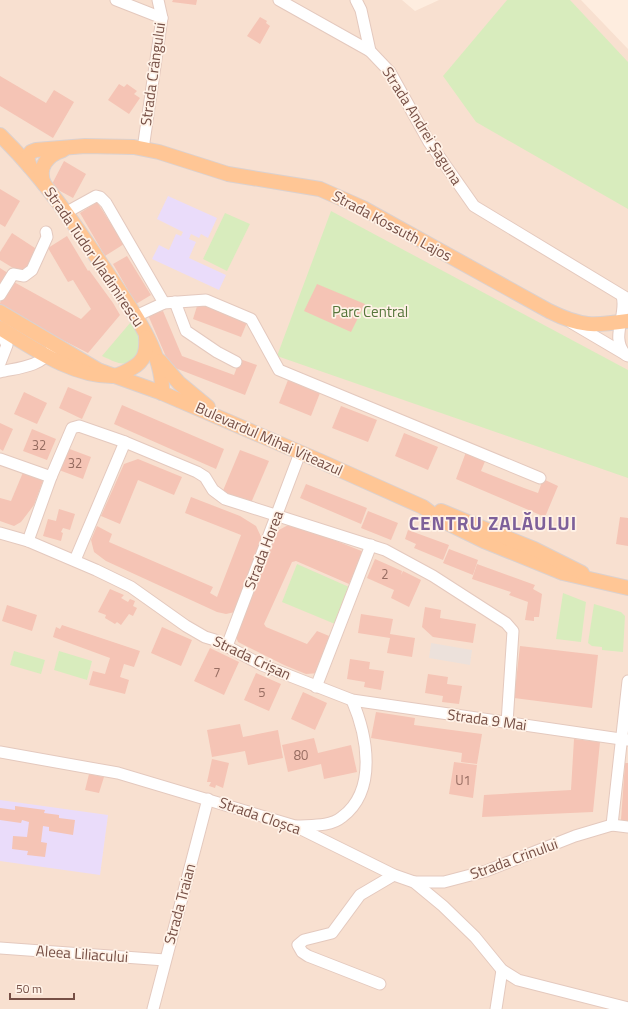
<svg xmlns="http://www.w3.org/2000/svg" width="628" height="1009" font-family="'Titillium Web',sans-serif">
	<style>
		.residential { fill: #f8e0d0 }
		.industrial { fill: #ece1db }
		.education { fill: #eadcfa }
		.green { fill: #d8ecbd }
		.building { fill: #f5c4b5 }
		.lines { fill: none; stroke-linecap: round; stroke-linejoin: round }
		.minor-casing { stroke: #e4c9be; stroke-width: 13 }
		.major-casing { stroke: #dbd1cf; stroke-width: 16 }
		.minor { stroke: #fff; stroke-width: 11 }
		.major { stroke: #ffc695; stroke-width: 14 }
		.labels { text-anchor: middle; stroke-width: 3.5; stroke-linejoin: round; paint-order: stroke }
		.number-label { font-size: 13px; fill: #966c61 }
		.street-label { font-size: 15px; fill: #764f45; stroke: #fff2e7 }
		.park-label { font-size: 15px; fill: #56763b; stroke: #fff2e7 }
		.district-label { font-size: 19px; font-weight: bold; letter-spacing: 1px; fill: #7d609a; stroke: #fff2e7 }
	</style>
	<rect width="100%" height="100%" fill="#feeddf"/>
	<polygon class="residential" points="0,0 402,0 415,11 439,0 581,0 628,49 628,1009 0,1009"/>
	<polygon class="industrial" points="431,643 472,650 470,665 429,658"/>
	<g class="education">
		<polygon points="168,196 217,218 208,238 201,234 199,238 191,234 189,239 196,242 189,258 226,275 219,290 152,259 159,245 169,250 176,234 181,236 183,232 157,219"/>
		<polygon points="0,800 108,815 100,875 0,861"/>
	</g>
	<g class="green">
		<polygon points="507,0 570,0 628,62 628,209 476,122 443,76"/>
		<polygon points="331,211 628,370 628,478 277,356"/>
		<polygon points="225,213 250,224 227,271 203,259"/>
		<path d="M130,323l9,10v25c-17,9 -19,6 -37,-2z"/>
		<polygon points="297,564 349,587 335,624 282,602"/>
		<polygon points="563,593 586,602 581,642 556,639"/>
		<polygon points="594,604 621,612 625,616 623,652 602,650 602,647 592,646 588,643"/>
		<polygon points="14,651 45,660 41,674 10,665"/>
		<polygon points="59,651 92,661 87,680 54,670"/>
	</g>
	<g class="building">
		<polygon points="173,0 197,0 196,5 172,2"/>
		<polygon points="260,17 267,21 266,23 270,26 260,44 247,36"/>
		<polygon points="0,76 46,103 54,90 74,102 53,138 0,106"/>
		<polygon points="119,84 124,87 127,84 137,91 134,94 140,98 129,114 108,100"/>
		<polygon points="64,161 86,174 73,198 51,186"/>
		<polygon points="0,189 20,201 5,227 0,224"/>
		<polygon points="97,202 124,244 105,256 80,213"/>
		<polygon points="12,233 38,250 23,274 0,260 0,252"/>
		<polygon points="67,236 88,271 89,270 113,303 120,315 88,353 0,308 0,303 12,281 81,319 91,309 73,280 68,282 48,248"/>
		<polygon points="127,256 151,295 136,304 113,264"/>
		<polygon points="0,268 11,275 0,293"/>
		<polygon points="317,284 365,304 351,332 304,311"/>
		<polygon points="198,303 248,320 241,337 193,319"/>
		<polygon points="163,311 182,356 234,375 240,359 257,365 245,395 170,366 148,315"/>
		<polygon points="288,380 320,393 311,416 279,403"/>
		<polygon points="68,387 92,397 82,419 59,408"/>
		<polygon points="24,392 47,403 37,424 14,414"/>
		<polygon points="122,405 224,449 216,469 114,424"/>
		<polygon points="341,406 377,420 368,442 332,428"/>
		<polygon points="0,423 13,429 3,451 0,449"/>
		<polygon points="32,429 56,439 47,460 23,451"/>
		<polygon points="404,433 438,447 428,470 395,456"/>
		<polygon points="67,448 91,457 83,479 59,470"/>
		<polygon points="240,450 269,461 251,503 222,493"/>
		<polygon points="466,452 486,459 481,471 524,488 538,493 543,479 558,486 545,517 456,479"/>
		<polygon points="138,459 182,477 174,495 138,480 120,524 101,516 124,464"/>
		<polygon points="24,470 44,478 34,505 21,522 14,526 0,521 0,498 11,501"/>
		<polygon points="306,484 367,508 361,524 300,498"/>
		<polygon points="191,497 240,516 256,526 263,541 235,612 226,614 217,612 106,561 94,552 91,540 97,526 112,534 109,542 213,587 210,593 217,597 241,535 185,513"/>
		<polygon points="59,509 75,514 70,530 63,528 61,532 63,533 61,541 43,536 48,519 56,521"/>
		<polygon points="368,511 398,523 391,540 361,528"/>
		<polygon points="620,517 628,518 628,546 616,544"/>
		<polygon points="290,524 309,530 364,552 349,584 296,561 292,562 264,624 266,627 307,644 317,631 334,638 320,673 306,674 284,665 238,642 235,634 277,531"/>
		<polygon points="408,530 449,545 443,560 414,548 416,544 405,539"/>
		<polygon points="449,549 478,560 473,575 443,563"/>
		<polygon points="375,559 402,571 401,575 403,571 421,580 409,607 391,598 394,590 367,578"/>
		<polygon points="477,564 535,585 533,589 542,594 539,617 534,617 534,621 525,620 528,602 509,595 511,592 472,579"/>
		<polygon points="110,589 124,595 121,598 128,602 130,599 135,601 133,606 137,608 133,616 129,614 121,625 117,622 115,624 105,618 106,615 98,612"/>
		<polygon points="7,605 37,615 32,631 2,621"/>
		<polygon points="425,607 441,610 440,618 476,624 473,643 433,637 422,627"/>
		<polygon points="361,614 393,619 390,634 415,638 412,657 387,653 390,638 358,633"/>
		<polygon points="62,625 140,651 134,667 124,664 120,677 129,680 125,694 89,685 93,671 105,674 110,658 53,637 56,627 60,629"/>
		<polygon points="162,627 192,640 181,666 151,653"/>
		<polygon points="520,646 598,655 592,708 514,698"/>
		<polygon points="210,648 239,662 224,695 194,681"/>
		<polygon points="350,659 370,662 369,669 384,671 381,690 364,687 365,682 347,679"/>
		<polygon points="256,673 281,684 269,711 244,700"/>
		<polygon points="428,674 448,677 447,684 462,686 459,704 442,702 443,696 425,693"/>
		<polygon points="303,692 327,703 315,730 291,719"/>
		<polygon points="376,712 415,718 414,725 482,734 477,764 461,762 462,753 371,738"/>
		<polygon points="240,724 243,737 278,730 283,758 248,765 245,751 212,757 207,730"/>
		<polygon points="314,738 318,753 351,745 357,772 324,779 321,764 288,772 282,745"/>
		<polygon points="574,739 600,742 593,812 482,817 484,795 571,790"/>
		<polygon points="212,759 229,763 223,788 216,785 215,788 209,786 211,782 207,782"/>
		<polygon points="454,762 477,765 473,798 449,794"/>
		<polygon points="625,763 628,763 628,821 621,820"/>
		<polygon points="89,774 104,777 99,793 85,790"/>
		<polygon points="15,806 45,810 44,813 59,815 59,818 75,820 73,835 49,831 49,827 43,826 41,842 47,843 45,857 27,855 28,851 12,849 13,836 27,837 29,822 22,820 21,823 0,820 0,808 15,810"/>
	</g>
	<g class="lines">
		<defs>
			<g id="minor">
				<polyline points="116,0 162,18"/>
				<polyline points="279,0 370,51 390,72 429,142 474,206 628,299"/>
				<polyline points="356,0 361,10 370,51"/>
				<polyline points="143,149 162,18 158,0"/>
				<polyline points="67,212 96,196 100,197 106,203 164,303"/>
				<polyline points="0,295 13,274 24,276 32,270 47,237 46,232"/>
				<path d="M622,296c6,18 -13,42 4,59"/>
				<polyline points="175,302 186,331 217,352 236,362"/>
				<polyline points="136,316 164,303 206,300 251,319 279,370 540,478"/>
				<polyline points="572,323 628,356"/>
				<polyline points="0,331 7,345 0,363"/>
				<path d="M0,372c17,-4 41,-5 51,-22"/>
				<polyline points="0,459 51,477"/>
				<polyline points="0,533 28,541 96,570 131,587 186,626 205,637 215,640 262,665 352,700 628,740"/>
				<polyline points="28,541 51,477 72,428 79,426 125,442 197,472 205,477 213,490 225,499 385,550 433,576 506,623 513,631 507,723"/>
				<polyline points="75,560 125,442"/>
				<polyline points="227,646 300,453"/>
				<polyline points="316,687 371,545"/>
				<polyline points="0,752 118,773 295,826 394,875 414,882 443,906 475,937 502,970 518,980 628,1008"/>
				<polyline points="612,825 628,681"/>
				<path d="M297,826c14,-1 33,1 45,-9 36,-27 25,-82 10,-117"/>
				<polyline points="414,882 444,882 486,871 575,836 612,825 628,827"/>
				<polyline points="0,948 165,960"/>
				<polyline points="380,984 308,956 302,952 298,945 304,940 332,933 360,895 394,875"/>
				<polyline points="153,1009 208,799"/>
				<polyline points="496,1009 502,970"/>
			</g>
			<g id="major">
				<path d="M0,135c42,41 74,88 106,136 22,34 58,79 56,122"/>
				<path d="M30,167l-3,-10 4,-5 5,-2 49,-4 49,1 25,5 69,22 92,15 43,19 186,103c32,16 45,15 79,10"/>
				<path d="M44,184c-7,-16 3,-29 19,-34"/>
				<polyline points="0,312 98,370 162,393 320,461 423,507 439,519 484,541 563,573 628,588"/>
				<path d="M0,328c33,20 71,48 112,48 6,0 15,-5 20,-8 13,-7 15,-17 14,-31"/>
				<polyline points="160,361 179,383 208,407"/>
				<polyline points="441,511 534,549 582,573"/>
			</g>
		</defs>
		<use href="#minor" class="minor-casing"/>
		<use href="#major" class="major-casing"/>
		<use href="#minor" class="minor"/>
		<use href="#major" class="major"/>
	</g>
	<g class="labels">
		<g class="number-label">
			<text x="39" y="450">32</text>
			<text x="75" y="468">32</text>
			<text x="385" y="579">2</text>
			<text x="217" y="677">7</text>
			<text x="262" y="697">5</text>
			<text x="301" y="760">80</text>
			<text x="463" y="785">U1</text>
		</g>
		<g class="street-label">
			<text transform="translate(153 74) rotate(-82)" y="5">Strada Crângului</text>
			<text transform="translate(422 126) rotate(58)" y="5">Strada Andrei Șaguna</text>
			<text transform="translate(392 226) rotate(28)" y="5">Strada Kossuth Lajos</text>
			<text transform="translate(94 257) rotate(56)" y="5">Strada Tudor Vladimirescu</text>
			<text transform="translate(269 439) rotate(24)" y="5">Bulevardul Mihai Viteazul</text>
			<text transform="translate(264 550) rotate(-69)" y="5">Strada Horea</text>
			<text transform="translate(252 658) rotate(25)" y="5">Strada Crișan</text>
			<text transform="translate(487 720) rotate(8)" y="5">Strada 9 Mai</text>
			<text transform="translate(260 816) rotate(19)" y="5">Strada Cloșca</text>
			<text transform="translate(514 859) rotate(-20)" y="5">Strada Crinului</text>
			<text transform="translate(180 904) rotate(-75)" y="5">Strada Traian</text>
			<text transform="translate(82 954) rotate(4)" y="5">Aleea Liliacului</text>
		</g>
		<g class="park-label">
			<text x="370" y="317">Parc Central</text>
		</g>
		<g class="district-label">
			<text x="493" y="530">CENTRU ZALĂULUI</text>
		</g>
	</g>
	<path d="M10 993v6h64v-6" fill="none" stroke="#764f45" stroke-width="2"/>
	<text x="16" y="993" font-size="12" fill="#764f45" stroke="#fff2e7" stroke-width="3" paint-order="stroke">50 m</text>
</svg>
